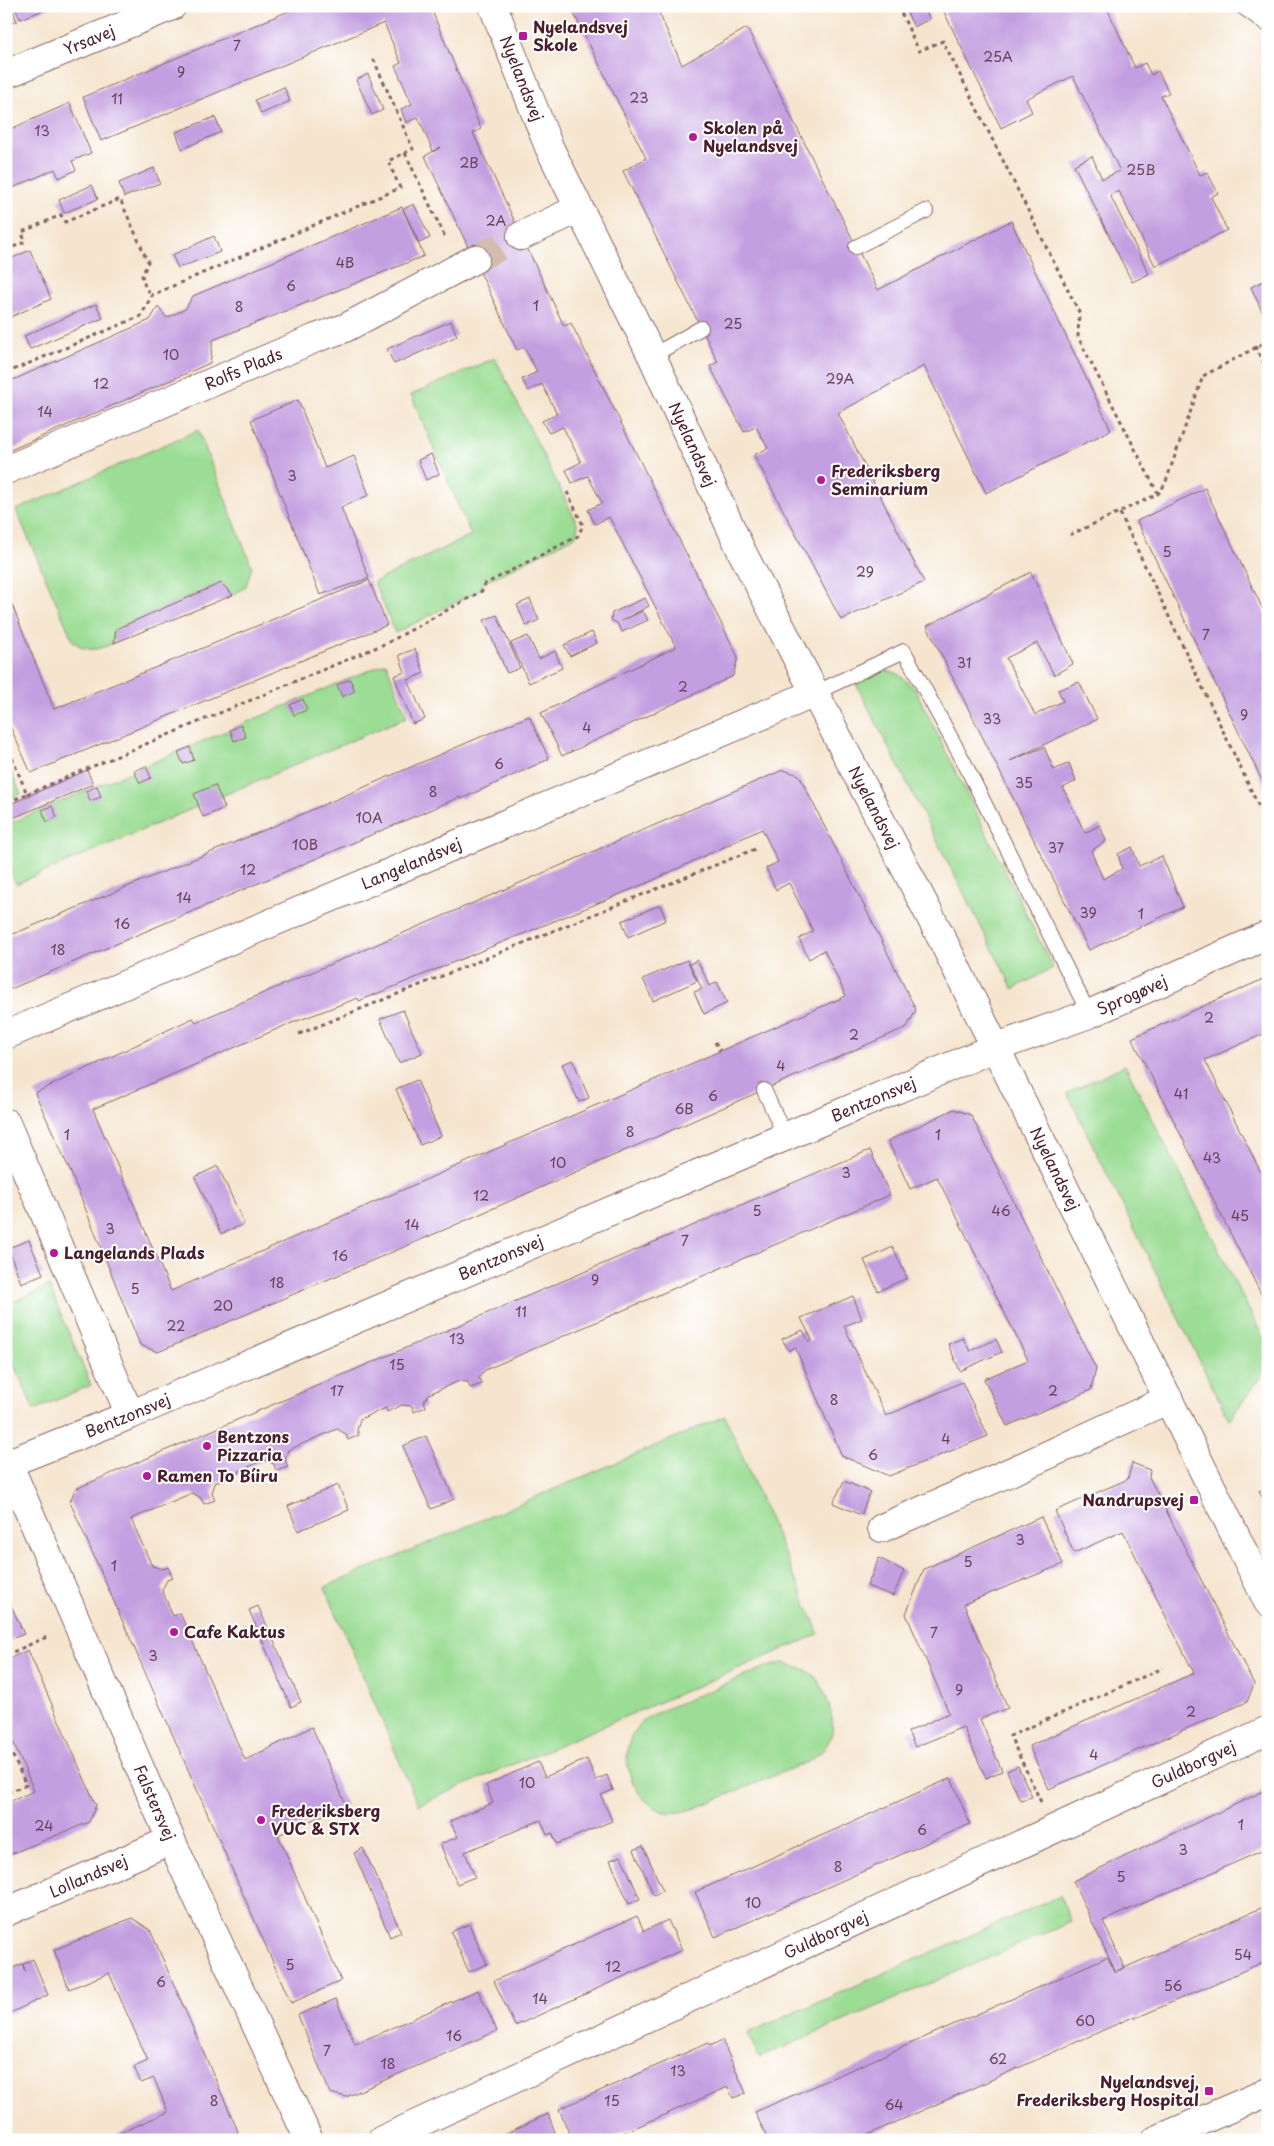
<svg xmlns="http://www.w3.org/2000/svg" width="1274" height="2146" font-family="'Playpen Sans',sans-serif">
	<style>
		.green { fill: #9bdd94; stroke: #727e60 }
		.building { fill: #c39ee0; fill-rule: evenodd }
		.lines { fill: none; stroke-linecap: round; stroke-linejoin: round }
		.street-tunnel { stroke: #d3bdae; stroke-width: 28; stroke-dasharray: 28 14; stroke-linecap: butt }
		.lane-casing { stroke: #866464; stroke-width: 16 }
		.street-casing { stroke: #866464; stroke-width: 30 }
		.secondary-casing { stroke: #866464; stroke-width: 30 }
		.path { stroke: #866464; stroke-width: 3; stroke-dasharray: 4 4; stroke-linecap: butt }
		.lane { stroke: #fff; stroke-width: 14 }
		.street { stroke: #fff; stroke-width: 28 }
		.secondary { stroke: #fff; stroke-width: 28 }
		.poi-dot { fill: #b5179e; stroke: #fff; stroke-width: 2 }
		.labels { text-anchor: middle; stroke-width: 4; stroke-linejoin: round; paint-order: stroke }
		.number-label { font-size: 14px; fill: #683f58 }
		.poi-label { font-size: 16px; font-weight: bold; fill: #4a1f2b; stroke: #fff; text-anchor: start }
		.street-label { font-size: 16px; fill: #4a1f2b; stroke: #fff }
	</style>
	<rect width="100%" height="100%" fill="#fff"/>
	<filter id="ink" filterUnits="userSpaceOnUse"><feTurbulence type="fractalNoise" baseFrequency=".02" numOctaves="2"/><feDisplacementMap in="SourceGraphic" scale="10" xChannelSelector="R" yChannelSelector="G"/><feConvolveMatrix kernelMatrix="1 2 1 2 8 2 1 2 1" color-interpolation-filters="sRGB"/></filter>
	<filter id="wash" filterUnits="userSpaceOnUse"><feTurbulence type="fractalNoise" baseFrequency=".0096" numOctaves="4" result="noise"/><feDisplacementMap in="SourceGraphic" scale="20" xChannelSelector="R" yChannelSelector="G"/><feGaussianBlur stdDeviation="1.12" result="paint"/><feColorMatrix in="noise" values="0 0 0 0 0 0 0 0 0 0 0 0 0 0 0 0 0 1.4 0 .05"/><feComposite in="paint" operator="in"/></filter>
	<g filter="url(#wash)">
		<rect width="100%" height="100%" fill="#f5e5cf"/>
		<g class="green">
			<polygon points="495,358 578,525 576,536 483,583 478,591 395,633 374,582 471,535 411,395"/>
			<path d="M198,430l54,137 -6,19 -12,9 -13,-12 -105,46 -4,15c-16,6 -25,9 -39,-3l-57,-131z"/>
			<polygon points="386,663 407,717 16,884 6,861 6,825"/>
			<polygon points="882,670 897,673 915,689 1053,968 1013,989 854,680 873,671"/>
			<polygon points="6,761 21,794 6,800"/>
			<polygon points="1125,1065 1268,1347 1268,1367 1229,1420 1067,1093"/>
			<polygon points="49,1286 91,1385 34,1410 6,1346 6,1305"/>
			<polygon points="725,1416 819,1634 418,1805 325,1587"/>
			<path d="M784,1663c8,2 17,4 25,9 10,6 13,15 17,25 11,29 10,48 -19,65l-111,46c-11,3 -23,7 -34,3 -39,-16 -51,-78 -6,-98l115,-48z"/>
			<polygon points="1060,1896 1071,1922 759,2058 748,2033"/>
		</g>
		<g id="blocks">
			<g class="building">
				<polygon points="6,6 11,6 17,21 6,25"/>
				<polygon points="14,6 55,6 20,19"/>
				<polygon points="301,6 430,6 481,129 473,133 564,326 571,323 738,657 733,676 562,756 541,713 676,647 609,517 595,524 588,510 602,503 588,476 572,483 566,470 581,462 563,427 549,433 542,421 557,414 542,384 528,391 522,379 537,372 524,347 517,350 425,156 441,147 433,151 418,117 406,123 401,109 412,104 395,66 401,63 384,23 101,141 83,97"/>
				<polygon points="570,6 656,6 682,65 747,28 878,290 1011,221 1111,430 986,493 924,366 838,413 924,582 841,620 754,455 768,448 756,427 744,432 710,366 718,362 623,171 646,158"/>
				<polygon points="904,6 923,6 930,19 914,27"/>
				<polygon points="941,6 1055,6 1056,8 1060,6 1106,6 1135,68 1145,63 1151,75 1158,71 1169,93 1161,96 1200,175 1207,172 1218,193 1211,197 1227,230 1155,266 1119,191 1110,195 1149,274 1132,282 1074,165 1092,156 1102,179 1120,171 1073,76 1026,99 1032,112 1001,128"/>
				<polygon points="368,74 383,110 372,115 356,80"/>
				<polygon points="284,87 290,101 261,114 255,100"/>
				<polygon points="70,103 91,153 72,161 76,170 59,178 55,169 6,191 6,131"/>
				<polygon points="215,117 221,132 182,149 176,132"/>
				<polygon points="154,168 160,183 124,197 119,183"/>
				<polygon points="92,185 98,199 64,213 59,200"/>
				<polygon points="414,204 430,238 419,243 403,209"/>
				<polygon points="402,207 424,256 213,340 210,363 6,452 6,383 150,320 158,307 167,318 185,309 193,296"/>
				<polygon points="214,236 220,252 178,268 172,255"/>
				<polygon points="30,250 51,299 6,319 6,261"/>
				<polygon points="1268,279 1268,314 1264,316 1251,287"/>
				<polygon points="96,304 103,318 30,349 24,336"/>
				<polygon points="451,321 457,336 394,364 387,349"/>
				<polygon points="298,400 325,468 354,456 369,495 341,507 369,578 320,595 251,420"/>
				<polygon points="431,454 439,474 426,480 418,460"/>
				<polygon points="1205,488 1268,620 1268,793 1137,521"/>
				<polygon points="1031,572 1073,664 1054,675 1037,643 1006,658 1035,715 1063,701 1058,690 1079,682 1097,719 1010,761 1044,747 1054,770 1069,763 1076,781 1063,788 1085,833 1100,825 1106,841 1091,851 1103,879 1122,869 1118,854 1132,847 1139,866 1162,856 1183,907 1089,950 927,626"/>
				<polygon points="369,580 387,625 31,773 6,717 6,590 54,709"/>
				<polygon points="221,583 233,595 114,643 116,629"/>
				<polygon points="645,598 649,606 621,621 643,611 648,620 622,632 617,623 611,620 612,613"/>
				<polygon points="530,599 539,620 526,626 517,605"/>
				<polygon points="497,615 520,668 507,673 484,620"/>
				<polygon points="592,632 597,643 570,656 564,645"/>
				<polygon points="528,636 539,659 555,651 562,668 529,683 511,643"/>
				<polygon points="415,649 424,673 408,680 425,719 413,724 394,676 405,672 399,655"/>
				<polygon points="350,679 355,691 342,697 337,685"/>
				<polygon points="303,699 307,710 294,715 290,705"/>
				<polygon points="529,716 549,759 461,799 460,797 6,991 6,937 279,824"/>
				<polygon points="241,725 246,737 234,741 230,730"/>
				<polygon points="190,747 194,760 183,764 178,752"/>
				<polygon points="146,766 151,778 140,783 134,771"/>
				<polygon points="87,770 93,784 6,821 6,806"/>
				<path d="M783,770l16,5 117,235 -9,17 -461,202 -288,123 -18,-7 -69,-172 -36,-80 158,-75 3,4zM762,829l16,33 -12,6 10,22 13,-7 24,48 -14,8 10,20 15,-9 22,46 -675,295 -78,-182 191,-83 74,-28 1,3 288,-118z"/>
				<polygon points="215,785 225,808 203,817 194,794"/>
				<polygon points="97,786 101,797 90,801 86,791"/>
				<polygon points="52,806 57,817 47,822 42,810"/>
				<polygon points="660,905 666,920 628,937 622,921"/>
				<polygon points="687,960 697,981 653,1001 643,979"/>
				<polygon points="697,960 710,986 717,982 727,1003 704,1014 694,992 702,989 690,964"/>
				<polygon points="1268,977 1268,1032 1205,1060 1268,1187 1268,1308 1132,1038"/>
				<polygon points="403,1010 422,1053 399,1063 380,1019"/>
				<polygon points="573,1060 589,1098 579,1102 562,1064"/>
				<polygon points="417,1080 441,1136 420,1145 396,1089"/>
				<polygon points="954,1109 971,1115 1096,1369 1091,1390 1007,1426 984,1379 1028,1360 937,1177 910,1189 888,1141"/>
				<polygon points="870,1150 890,1195 485,1370 479,1378 482,1384 470,1388 468,1382 459,1381 429,1394 424,1401 426,1407 414,1412 412,1406 402,1405 387,1412 386,1408 360,1419 357,1430 359,1435 348,1440 346,1434 337,1429 288,1450 285,1460 288,1467 276,1471 274,1464 265,1460 239,1471 240,1473 215,1483 212,1493 215,1500 204,1504 201,1498 192,1493 131,1519 152,1566 163,1569 168,1567 173,1578 167,1580 162,1590 173,1616 180,1613 245,1760 312,1727 346,1805 278,1835 341,1981 291,2003 70,1502 75,1489"/>
				<polygon points="218,1166 244,1224 221,1234 195,1177"/>
				<polygon points="29,1240 43,1274 21,1283 8,1248"/>
				<polygon points="893,1247 907,1278 878,1291 864,1260"/>
				<polygon points="853,1296 862,1319 844,1326 886,1416 962,1382 988,1436 889,1476 842,1456 795,1347 789,1351 782,1339 803,1330 809,1342 812,1340 801,1318"/>
				<polygon points="963,1338 970,1351 996,1339 1002,1352 960,1371 948,1344"/>
				<polygon points="426,1436 454,1499 431,1509 403,1446"/>
				<polygon points="1132,1463 1150,1470 1149,1477 1254,1684 1247,1702 1049,1789 1029,1746 1194,1673 1123,1531 1074,1553 1055,1511 1128,1479"/>
				<polygon points="844,1481 870,1492 861,1515 833,1503"/>
				<polygon points="338,1485 349,1510 298,1531 288,1506"/>
				<polygon points="1268,1486 1268,1509 1259,1491"/>
				<polygon points="1041,1517 1063,1564 964,1604 1008,1708 980,1719 1002,1771 986,1778 963,1727 915,1747 908,1732 949,1713 906,1614 924,1569"/>
				<polygon points="879,1558 904,1571 893,1596 867,1586"/>
				<polygon points="6,1594 24,1634 6,1641"/>
				<polygon points="258,1606 301,1702 291,1707 249,1610"/>
				<polygon points="28,1650 96,1805 89,1822 6,1856 6,1803 34,1791 6,1725 6,1660"/>
				<polygon points="587,1759 596,1780 607,1775 613,1790 601,1795 612,1821 557,1844 552,1833 547,1835 541,1820 465,1852 475,1877 457,1884 440,1844 458,1837 450,1821 493,1803 486,1785 538,1762 545,1777"/>
				<polygon points="1018,1766 1032,1797 1020,1800 1007,1771"/>
				<polygon points="951,1778 970,1824 715,1937 695,1892"/>
				<polygon points="1268,1789 1268,1848 1103,1921 1124,1967 1117,1971 1268,1905 1268,1960 1136,2018 1135,2016 856,2140 768,2140 755,2112 1107,1957 1116,1973 1073,1881"/>
				<polygon points="643,1846 663,1891 654,1896 634,1850"/>
				<polygon points="363,1848 401,1932 390,1937 354,1853"/>
				<polygon points="621,1856 640,1899 629,1904 610,1860"/>
				<polygon points="637,1916 644,1931 668,1920 682,1950 515,2026 494,1981"/>
				<polygon points="132,1918 150,1930 238,2131 231,2140 104,2140 168,2112 154,2078 141,2083 134,2067 148,2061 109,1973 69,1989 54,1950"/>
				<polygon points="469,1924 487,1964 469,1972 451,1932"/>
				<polygon points="33,1959 48,1995 6,2015 6,1971 22,1964 25,1971 23,1964"/>
				<polygon points="478,1990 497,2031 346,2097 330,2093 298,2015 336,1999 355,2044"/>
				<polygon points="722,2040 746,2093 733,2098 728,2087 607,2140 572,2140 559,2109 708,2043 710,2046"/>
				<polygon points="548,2114 558,2140 491,2140"/>
			</g>
		</g>
	</g>
	<g filter="url(#ink)">
		<use href="#blocks" fill-opacity="0" stroke="#866464" stroke-width="1"/>
		<g class="lines">
			<polyline class="street-tunnel" points="475,259 521,236"/>
			<defs>
				<g id="lane">
					<polyline points="1241,6 1268,25"/>
					<polyline points="856,247 926,211"/>
					<polyline points="652,356 701,328"/>
					<polyline points="815,693 904,651 964,762 1089,1014"/>
					<polyline points="764,1090 785,1136"/>
				</g>
				<g id="street">
					<path id="s1" d="M6,74l166,-68"/>
					<polyline points="521,236 578,209"/>
					<path id="s2" d="M6,470l310,-132 29,-10 130,-69"/>
					<path id="s3" d="M6,1035l809,-342"/>
					<polyline points="6,1123 130,1415"/>
					<path id="s4" d="M8,1463l163,377 138,300"/>
					<path id="s5" d="M6,1464l124,-49 864,-367 95,-34 179,-79"/>
					<polyline points="882,1528 1026,1465 1169,1399"/>
					<path id="s6" d="M6,1912l165,-72"/>
					<path id="s7" d="M382,2140l886,-410"/>
				</g>
				<g id="secondary">
					<path id="s8" d="M493,6l56,141 103,209 89,194 202,391 325,661"/>
					<polyline points="1156,2140 1268,2092"/>
				</g>
			</defs>
			<use href="#lane" class="lane-casing"/>
			<use href="#street" class="street-casing"/>
			<use href="#secondary" class="secondary-casing"/>
			<g class="path">
				<polyline points="898,6 919,51 943,41 1079,312 1078,337 1158,494"/>
				<polyline points="405,153 446,239"/>
				<polyline points="6,250 25,242 22,232 61,215 65,222 120,199 148,262 142,276 145,287 152,295"/>
				<polyline points="1255,346 1268,372"/>
				<polyline points="6,373 141,316 152,295 400,188 388,161 413,149 373,58"/>
				<polyline points="1120,513 1268,826"/>
				<polyline points="1070,535 1158,494 1165,484 1203,376 1268,341"/>
				<polyline points="6,743 27,794 6,803"/>
				<polyline points="27,794 389,642 482,591 485,584 578,536 583,525 567,492"/>
				<polyline points="299,1034 755,849"/>
				<polyline points="715,1042 720,1051"/>
				<polyline points="6,1655 49,1636"/>
				<polyline points="6,1741 26,1785 6,1793"/>
				<polyline points="1041,1802 1010,1736 1163,1668"/>
			</g>
			<use href="#lane" class="lane"/>
			<use href="#street" class="street"/>
			<use href="#secondary" class="secondary"/>
		</g>
	</g>
	<g class="poi-dot">
		<rect x="518" y="31" width="10" height="10" rx="2.5"/>
		<circle cx="693" cy="137" r="5"/>
		<circle cx="821" cy="480" r="5"/>
		<circle cx="54" cy="1253" r="5"/>
		<circle cx="207" cy="1446" r="5"/>
		<circle cx="147" cy="1476" r="5"/>
		<rect x="1189" y="1495" width="10" height="10" rx="2.5"/>
		<circle cx="174" cy="1632" r="5"/>
		<circle cx="261" cy="1820" r="5"/>
		<rect x="1204" y="2086" width="10" height="10" rx="2.5"/>
	</g>
	<g class="labels">
		<g class="number-label">
			<text x="237" y="51">7</text>
			<text x="998" y="62">25A</text>
			<text x="181" y="77">9</text>
			<text x="639" y="103">23</text>
			<text x="117" y="104">11</text>
			<text x="42" y="136">13</text>
			<text x="469" y="168">2B</text>
			<text x="1141" y="175">25B</text>
			<text x="496" y="226">2A</text>
			<text x="345" y="268">4B</text>
			<text x="291" y="291">6</text>
			<text x="536" y="311">1</text>
			<text x="239" y="312">8</text>
			<text x="733" y="329">25</text>
			<text x="171" y="360">10</text>
			<text x="840" y="384">29A</text>
			<text x="101" y="389">12</text>
			<text x="45" y="417">14</text>
			<text x="292" y="481">3</text>
			<text x="1167" y="557">5</text>
			<text x="865" y="577">29</text>
			<text x="1206" y="640">7</text>
			<text x="964" y="668">31</text>
			<text x="683" y="692">2</text>
			<text x="1244" y="720">9</text>
			<text x="992" y="724">33</text>
			<text x="587" y="733">4</text>
			<text x="499" y="769">6</text>
			<text x="1024" y="788">35</text>
			<text x="433" y="797">8</text>
			<text x="369" y="823">10A</text>
			<text x="305" y="850">10B</text>
			<text x="1056" y="853">37</text>
			<text x="248" y="875">12</text>
			<text x="184" y="903">14</text>
			<text x="1088" y="918">39</text>
			<text x="1141" y="919">1</text>
			<text x="122" y="929">16</text>
			<text x="58" y="955">18</text>
			<text x="1209" y="1023">2</text>
			<text x="854" y="1040">2</text>
			<text x="781" y="1071">4</text>
			<text x="1181" y="1099">41</text>
			<text x="713" y="1101">6</text>
			<text x="684" y="1114">6B</text>
			<text x="630" y="1137">8</text>
			<text x="67" y="1140">1</text>
			<text x="938" y="1140">1</text>
			<text x="1212" y="1163">43</text>
			<text x="558" y="1168">10</text>
			<text x="846" y="1178">3</text>
			<text x="481" y="1201">12</text>
			<text x="757" y="1216">5</text>
			<text x="1001" y="1216">46</text>
			<text x="1240" y="1221">45</text>
			<text x="412" y="1230">14</text>
			<text x="110" y="1234">3</text>
			<text x="685" y="1246">7</text>
			<text x="340" y="1261">16</text>
			<text x="595" y="1285">9</text>
			<text x="277" y="1288">18</text>
			<text x="135" y="1294">5</text>
			<text x="223" y="1311">20</text>
			<text x="521" y="1317">11</text>
			<text x="176" y="1331">22</text>
			<text x="457" y="1344">13</text>
			<text x="397" y="1370">15</text>
			<text x="337" y="1396">17</text>
			<text x="1053" y="1396">2</text>
			<text x="834" y="1405">8</text>
			<text x="946" y="1444">4</text>
			<text x="873" y="1460">6</text>
			<text x="1020" y="1545">3</text>
			<text x="968" y="1567">5</text>
			<text x="114" y="1571">1</text>
			<text x="934" y="1638">7</text>
			<text x="153" y="1661">3</text>
			<text x="959" y="1695">9</text>
			<text x="1191" y="1717">2</text>
			<text x="1094" y="1760">4</text>
			<text x="527" y="1788">10</text>
			<text x="1241" y="1830">1</text>
			<text x="44" y="1831">24</text>
			<text x="922" y="1835">6</text>
			<text x="1183" y="1855">3</text>
			<text x="838" y="1872">8</text>
			<text x="1121" y="1882">5</text>
			<text x="753" y="1908">10</text>
			<text x="1243" y="1960">54</text>
			<text x="290" y="1970">5</text>
			<text x="613" y="1972">12</text>
			<text x="161" y="1987">6</text>
			<text x="1173" y="1991">56</text>
			<text x="540" y="2004">14</text>
			<text x="1085" y="2026">60</text>
			<text x="454" y="2041">16</text>
			<text x="327" y="2056">7</text>
			<text x="998" y="2064">62</text>
			<text x="388" y="2069">18</text>
			<text x="678" y="2076">13</text>
			<text x="214" y="2106">8</text>
			<text x="612" y="2106">15</text>
			<text x="894" y="2110">64</text>
		</g>
		<g class="poi-label">
			<text x="533" y="33">Nyelandsvej<tspan x="533" dy="18">Skole</tspan></text>
			<text x="703" y="134">Skolen på<tspan x="703" dy="18">Nyelandsvej</tspan></text>
			<text x="831" y="477">Frederiksberg<tspan x="831" dy="18">Seminarium</tspan></text>
			<text x="64" y="1259">Langelands Plads</text>
			<text x="217" y="1443">Bentzons<tspan x="217" dy="18">Pizzaria</tspan></text>
			<text x="157" y="1482">Ramen To Bíiru</text>
			<text x="1184" y="1506" text-anchor="end">Nandrupsvej</text>
			<text x="184" y="1638">Cafe Kaktus</text>
			<text x="271" y="1817">Frederiksberg<tspan x="271" dy="18">VUC &amp; STX</tspan></text>
			<text x="1199" y="2088" text-anchor="end">Nyelandsvej,<tspan x="1199" dy="18">Frederiksberg Hospital</tspan></text>
		</g>
		<g class="street-label">
			<text dy="6" stroke="none"><textPath href="#s1" startOffset="90">Yrsavej</textPath></text>
			<text dy="6" stroke="none"><textPath href="#s8" startOffset="78">Nyelandsvej</textPath></text>
			<text dy="6" stroke="none"><textPath href="#s2" startOffset="258">Rolfs Plads</textPath></text>
			<text dy="6" stroke="none"><textPath href="#s8" startOffset="482">Nyelandsvej</textPath></text>
			<text dy="6" stroke="none"><textPath href="#s8" startOffset="888">Nyelandsvej</textPath></text>
			<text dy="6" stroke="none"><textPath href="#s3" startOffset="440">Langelandsvej</textPath></text>
			<text dy="6" stroke="none"><textPath href="#s5" startOffset="1220">Sprogøvej</textPath></text>
			<text dy="6" stroke="none"><textPath href="#s5" startOffset="941">Bentzonsvej</textPath></text>
			<text dy="6" stroke="none"><textPath href="#s8" startOffset="1292">Nyelandsvej</textPath></text>
			<text dy="6" stroke="none"><textPath href="#s5" startOffset="536">Bentzonsvej</textPath></text>
			<text dy="6" stroke="none"><textPath href="#s5" startOffset="131">Bentzonsvej</textPath></text>
			<text dy="6" stroke="none"><textPath href="#s7" startOffset="894">Guldborgvej</textPath></text>
			<text dy="6" stroke="none"><textPath href="#s4" startOffset="370">Falstersvej</textPath></text>
			<text dy="6" stroke="none"><textPath href="#s6" startOffset="90">Lollandsvej</textPath></text>
			<text dy="6" stroke="none"><textPath href="#s7" startOffset="489">Guldborgvej</textPath></text>
		</g>
	</g>
	<rect width="1274" height="2146" fill="none" stroke="#fff" stroke-width="25"/>
</svg>
